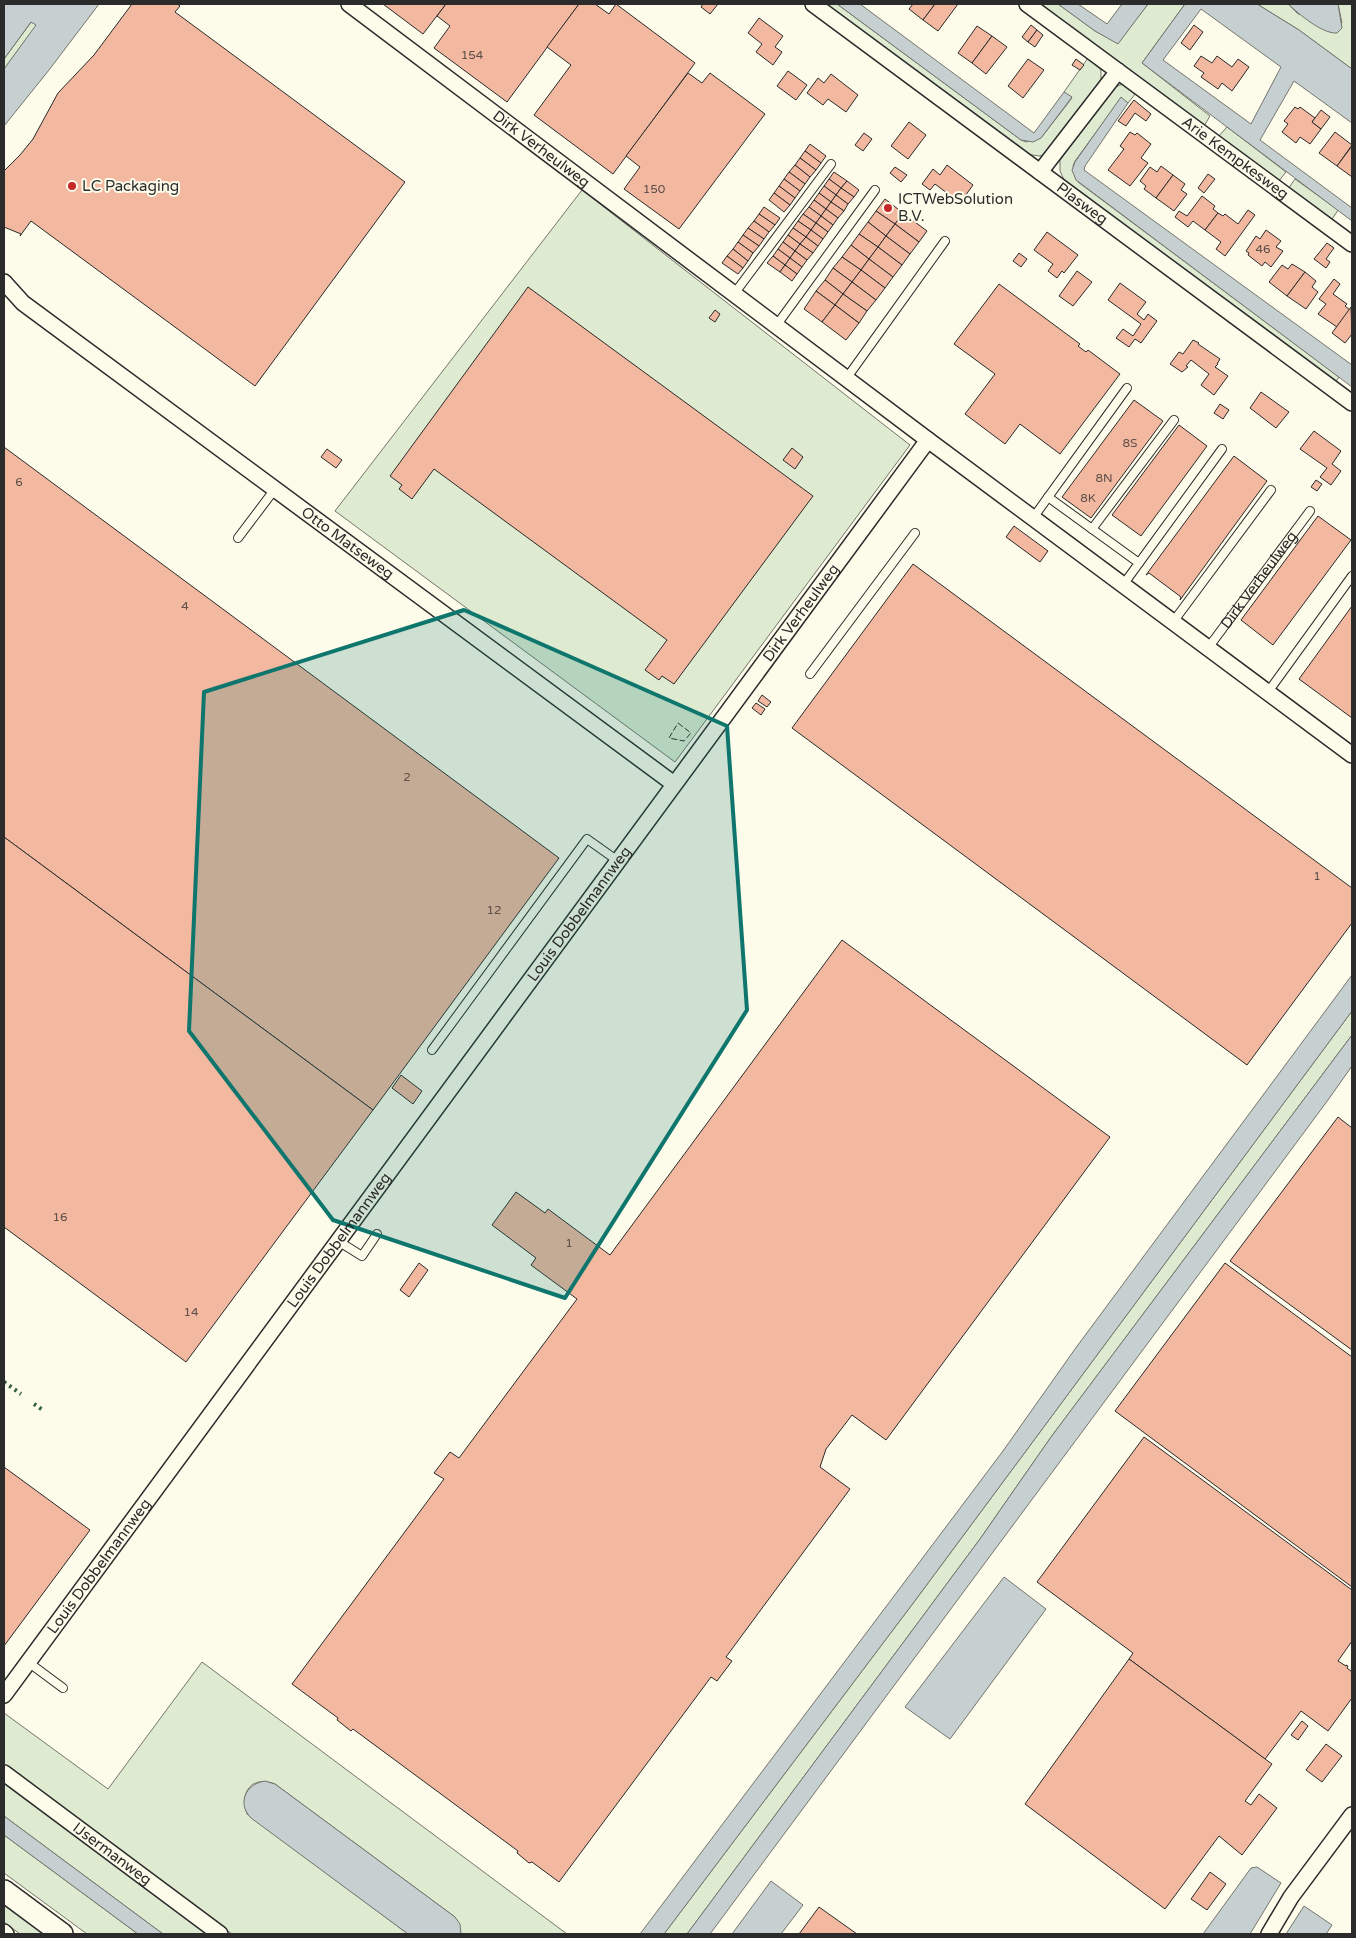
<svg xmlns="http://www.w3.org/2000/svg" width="1356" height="1938" font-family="'Varela Round',sans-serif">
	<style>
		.green { fill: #deebd1; stroke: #74746e }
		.water { fill: #c7d0d0; stroke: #74746e; fill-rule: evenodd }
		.building { fill: #f2b8a0; stroke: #2b2b2b }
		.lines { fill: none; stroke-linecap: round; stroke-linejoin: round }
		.service-casing { stroke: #2b2b2b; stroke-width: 10 }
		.minor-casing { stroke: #2b2b2b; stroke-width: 18 }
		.secondary-casing { stroke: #2b2b2b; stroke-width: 24 }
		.service { stroke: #fdfbea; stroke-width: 8 }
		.minor { stroke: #fdfbea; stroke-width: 15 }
		.secondary { stroke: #fdfbea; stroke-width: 21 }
		.hedge { stroke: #34623c; stroke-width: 4; stroke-dasharray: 2.5 4; stroke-linecap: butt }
		.fence { stroke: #2b2b2b; stroke-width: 1; stroke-dasharray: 6 2.5; stroke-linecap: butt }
		.marked { fill: #0f766e; fill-opacity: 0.2; stroke: #0f766e; stroke-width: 4; stroke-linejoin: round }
		.poi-dot { fill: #c62828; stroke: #fdfbea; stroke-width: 2 }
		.labels { text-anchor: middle; stroke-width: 4; stroke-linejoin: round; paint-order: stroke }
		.number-label { font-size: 12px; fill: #5d4e48 }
		.street-label { font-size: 15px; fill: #2b2b2b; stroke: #fdfbea }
		.poi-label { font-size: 15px; fill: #2b2b2b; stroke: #fdfbea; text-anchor: start }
	</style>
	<rect width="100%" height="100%" fill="#fdfbea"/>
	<g class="green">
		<polygon points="823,4 837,4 1021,140 1026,142 1041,138 1072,98 1064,92 1088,58 1101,70 1101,82 1045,155 1039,156 1026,154"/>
		<polygon points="1039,4 1058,4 1095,31 1118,43 1148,4 1185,4 1142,63 1210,116 1204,126"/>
		<polygon points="1257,4 1288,4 1298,14 1342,23 1338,4 1352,4 1352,69 1299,30"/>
		<polygon points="32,21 37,25 4,69 4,59"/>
		<polygon points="1123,84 1136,93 1128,103 1121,98 1075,161 1073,166 1078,182 1339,377 1335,383 1065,182 1060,171 1060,160 1115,87"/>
		<polygon points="1227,127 1286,172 1278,182 1218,137"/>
		<polygon points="1295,179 1338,210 1331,221 1288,189"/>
		<polygon points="582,190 910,445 675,762 335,511"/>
		<polygon points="1352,1011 1352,1035 1051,1437 980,1539 687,1934 664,1934 917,1598"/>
		<path d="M202,1662l365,272h-106l-6,-17 -180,-133c-23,-9 -36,8 -28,30l161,120h-176l-228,-168v-53l104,76z"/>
		<polygon points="4,1782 209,1934 163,1934 4,1816"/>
		<polygon points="4,1835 138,1934 87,1934 4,1873"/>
		<polygon points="4,1897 54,1934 20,1934 4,1922"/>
	</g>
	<g class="water">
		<polygon points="4,4 99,4 49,70 4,126 4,69 36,25 31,22 4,59"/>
		<polygon points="837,4 860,4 1034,133 1064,92 1072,97 1041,138 1033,142 1021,140"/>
		<polygon points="1058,4 1078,4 1107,24 1122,4 1148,4 1118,44 1095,31"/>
		<path d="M1185,4h72l42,26 53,39v54l-58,-42 -34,59 92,68v13l-210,-158zM1201,9l80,58 -30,57 -88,-64z"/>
		<path d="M1288,4h50l4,24 -5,5c-15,1 -38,-19 -49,-29z"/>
		<polygon points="1121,97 1128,103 1085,166 1084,170 1352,365 1352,387 1076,180 1072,170 1075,162"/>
		<polygon points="1352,975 1352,1011 917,1598 664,1934 640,1934 1003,1451 1075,1349"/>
		<polygon points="1352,1035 1352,1066 1328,1100 710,1934 687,1934 980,1539 1051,1437"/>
		<polygon points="1004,1577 1046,1609 950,1739 905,1707"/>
		<path d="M265,1781l10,3 180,133 5,7 1,10h-53l-157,-116c-14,-14 -6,-34 14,-37z"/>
		<polygon points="4,1816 163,1934 138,1934 4,1835"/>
		<polygon points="1257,1867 1281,1883 1250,1934 1203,1934 1251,1868"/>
		<polygon points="771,1881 803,1905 781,1934 732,1934"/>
		<polygon points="1304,1906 1332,1925 1326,1934 1286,1934"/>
	</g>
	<g class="building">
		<polygon points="132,4 177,4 180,6 175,12 405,182 255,386 31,221 20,236 21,234 4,227 4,171 20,155 33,139 58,93 94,55"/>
		<polygon points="383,4 446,4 423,34"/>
		<polygon points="446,4 579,4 507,102 434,48 450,26 437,16"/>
		<polygon points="579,4 595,4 609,14 616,4 695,63 613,174 534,115 571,65 547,47"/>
		<polygon points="703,4 718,4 710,14 701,7"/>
		<polygon points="913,4 935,4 923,20 909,9"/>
		<polygon points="935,4 958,4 938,31 923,20"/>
		<polygon points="759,18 783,36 775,47 782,52 773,65 756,52 762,44 748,33"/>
		<polygon points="1031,25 1037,30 1028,42 1022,37"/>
		<polygon points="1194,25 1203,32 1190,50 1181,43"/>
		<polygon points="977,26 992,36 972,63 958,53"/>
		<polygon points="1037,30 1043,35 1035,47 1028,42"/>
		<polygon points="992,36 1007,47 986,74 972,63"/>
		<polygon points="1201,56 1212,63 1217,56 1232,67 1238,59 1249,67 1232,91 1222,83 1218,89 1201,77 1204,73 1194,66"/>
		<polygon points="1028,59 1044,70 1023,98 1008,86"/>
		<polygon points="1076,59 1084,65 1080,70 1072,65"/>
		<polygon points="788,71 807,85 796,100 777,86"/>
		<polygon points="688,73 702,83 710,73 765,114 679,229 624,189 640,167 626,156"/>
		<polygon points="831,74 858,95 846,112 828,99 823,105 807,93 818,78 824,83"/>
		<polygon points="1134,100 1151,114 1146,121 1135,113 1126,126 1118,121"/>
		<polygon points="1295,107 1298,109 1300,107 1315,118 1312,122 1321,129 1310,144 1300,137 1296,143 1282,132 1288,124 1284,121"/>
		<polygon points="1321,110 1330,117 1321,129 1312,122"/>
		<polygon points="909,122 926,135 908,159 891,146"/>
		<polygon points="1130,132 1135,135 1137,133 1151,144 1141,158 1148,163 1130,186 1108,170 1124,149 1120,146"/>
		<polygon points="1335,132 1352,145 1337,166 1319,153"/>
		<polygon points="864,133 872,139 863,151 855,145"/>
		<polygon points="810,144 826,156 821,163 805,151"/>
		<polygon points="1352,146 1352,177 1337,166"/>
		<polygon points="805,151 821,163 816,170 800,158"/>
		<polygon points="800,158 816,170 810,177 795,165"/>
		<polygon points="795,165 810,177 805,184 789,172"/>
		<polygon points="947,165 973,185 960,203 935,184 930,190 922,184 933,169 940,175"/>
		<polygon points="1161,166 1173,175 1156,198 1144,189 1146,186 1140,181 1150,167 1157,172"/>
		<polygon points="895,167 907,175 901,182 890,173"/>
		<polygon points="789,172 805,184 800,191 784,179"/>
		<polygon points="834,172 847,181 841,188 829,179"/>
		<polygon points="1208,174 1215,179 1204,193 1198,188"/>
		<polygon points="1173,175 1185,184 1181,190 1187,194 1174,211 1156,198"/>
		<polygon points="784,179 800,191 795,198 779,186"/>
		<polygon points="829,179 841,188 836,195 824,186"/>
		<polygon points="847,181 859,190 854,197 841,188"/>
		<polygon points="779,186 795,198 790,205 774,193"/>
		<polygon points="824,186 836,195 831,202 819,193"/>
		<polygon points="841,188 854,197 848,204 836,195"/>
		<polygon points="774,193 790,205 784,212 769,200"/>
		<polygon points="819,193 831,202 826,209 814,200"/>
		<polygon points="836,195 848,204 844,211 831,202"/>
		<polygon points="1202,196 1215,206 1213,209 1218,213 1205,230 1193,221 1188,227 1175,217 1179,211 1187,216"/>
		<polygon points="885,199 903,213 895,224 876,211"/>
		<polygon points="814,200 826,209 821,216 809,207"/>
		<polygon points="831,202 844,211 838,218 826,209"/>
		<polygon points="764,207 780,218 775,225 759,214"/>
		<polygon points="809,207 821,216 816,223 803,214"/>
		<polygon points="826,209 838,218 833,225 821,216"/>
		<polygon points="1248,210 1255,215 1225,256 1216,249 1221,242 1205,230 1218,213 1223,216 1225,214 1238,224"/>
		<polygon points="876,211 895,224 886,236 868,222"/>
		<polygon points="903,213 927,231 919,242 895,224"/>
		<polygon points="759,214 775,225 769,232 754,221"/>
		<polygon points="803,214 816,223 811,230 798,221"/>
		<polygon points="821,216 833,225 828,232 816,223"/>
		<polygon points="754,221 769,232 764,239 748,228"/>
		<polygon points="798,221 811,230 806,237 793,228"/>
		<polygon points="868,222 886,236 878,247 859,234"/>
		<polygon points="816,223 828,232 823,239 811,230"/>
		<polygon points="895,224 919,242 910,254 886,236"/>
		<polygon points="748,228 764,239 759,246 743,235"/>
		<polygon points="793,228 806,237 800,244 788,235"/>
		<polygon points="811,230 823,239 818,246 806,237"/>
		<polygon points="1266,230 1281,241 1276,247 1283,251 1271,267 1265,262 1262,266 1248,255 1249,253 1246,251 1256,236 1260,239"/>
		<polygon points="1047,232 1078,255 1064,273 1062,271 1057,278 1048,271 1053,264 1034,250"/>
		<polygon points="859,234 878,247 869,259 851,245"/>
		<polygon points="743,235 759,246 753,253 738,242"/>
		<polygon points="788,235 800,244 795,251 783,242"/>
		<polygon points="886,236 910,254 902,265 878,247"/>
		<polygon points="806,237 818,246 813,253 800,244"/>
		<polygon points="738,242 753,253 748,261 733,249"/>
		<polygon points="783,242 795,251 790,258 778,249"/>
		<polygon points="1327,243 1334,248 1326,259 1330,262 1326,268 1314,259"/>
		<polygon points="800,244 813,253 807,260 795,251"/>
		<polygon points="851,245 869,259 861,270 842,257"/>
		<polygon points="878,247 902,265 893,277 869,259"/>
		<polygon points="733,249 748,261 743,268 727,256"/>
		<polygon points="778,249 790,258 785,265 773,256"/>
		<polygon points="795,251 807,260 802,267 790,258"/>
		<polygon points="1019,253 1027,259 1021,267 1013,261"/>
		<polygon points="727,256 743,268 738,274 722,263"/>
		<polygon points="773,256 785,265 780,272 767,263"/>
		<polygon points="842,257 861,270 852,282 833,268"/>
		<polygon points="790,258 802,267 797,274 785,265"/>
		<polygon points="869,259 893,277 885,288 861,270"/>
		<polygon points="1292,264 1305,272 1287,296 1269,282 1282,265 1288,269"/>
		<polygon points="785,265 797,274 792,281 780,272"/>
		<polygon points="833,268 852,282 843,294 825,280"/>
		<polygon points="861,270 885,288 876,300 852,282"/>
		<polygon points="1077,271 1092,282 1073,306 1059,296"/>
		<polygon points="1305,272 1316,281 1312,287 1318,292 1306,309 1287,296"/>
		<polygon points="1334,279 1340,284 1333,294 1347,304 1345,306 1350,310 1337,327 1318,314 1326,304 1319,299"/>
		<polygon points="825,280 843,294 835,305 816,291"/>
		<polygon points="852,282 876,300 867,311 843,294"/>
		<polygon points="1120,283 1146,302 1137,314 1144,320 1148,314 1157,321 1141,343 1135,339 1129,347 1116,338 1123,329 1133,336 1141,324 1108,300"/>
		<polygon points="999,284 1080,344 1078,346 1086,352 1088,350 1120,374 1060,454 1020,424 1005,444 965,414 995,374 954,344"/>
		<polygon points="528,287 813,496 674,684 662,676 659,680 645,670 667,640 434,469 412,499 399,489 402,485 390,476"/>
		<polygon points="816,291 835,305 822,322 804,309"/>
		<polygon points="843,294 867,311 859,323 835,305"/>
		<polygon points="835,305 859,323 846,340 822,322"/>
		<polygon points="1351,307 1352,334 1345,343 1332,333"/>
		<polygon points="715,310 720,314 715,322 709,318"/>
		<polygon points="1193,340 1199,343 1198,344 1220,359 1217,364 1218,364 1215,367 1228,376 1214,395 1201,385 1209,374 1191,360 1186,366 1188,367 1182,372 1170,364 1179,352 1183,354"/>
		<polygon points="1261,392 1289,412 1276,428 1250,408"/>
		<polygon points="1134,400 1163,421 1091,518 1062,497"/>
		<polygon points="1220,404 1229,410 1223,419 1214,413"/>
		<polygon points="1179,425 1207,446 1141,536 1112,515"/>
		<polygon points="1314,431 1341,451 1332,464 1341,471 1331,485 1320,477 1327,468 1300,449"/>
		<polygon points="4,447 559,858 373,1110 4,837"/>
		<polygon points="792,448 803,457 795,469 783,460"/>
		<polygon points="327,449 342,460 336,468 321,457"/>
		<polygon points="1234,456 1267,481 1180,600 1181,597 1149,573 1146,575"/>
		<polygon points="1316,480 1322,484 1317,491 1311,487"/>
		<polygon points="1318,516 1351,540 1273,645 1241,620"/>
		<polygon points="1014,526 1048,551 1040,562 1006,537"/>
		<polygon points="913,564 1352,888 1352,923 1247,1065 792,728"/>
		<polygon points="1352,606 1352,718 1299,679"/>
		<polygon points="762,695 771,702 767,707 758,701"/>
		<polygon points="756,703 765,709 761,715 752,708"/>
		<polygon points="4,837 373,1110 186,1362 4,1227"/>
		<polygon points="842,940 1110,1137 886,1440 852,1415 826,1449 820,1467 850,1489 726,1657 732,1661 717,1681 711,1677 559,1882 532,1862 529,1863 517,1853 518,1851 353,1729 351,1731 337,1720 338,1718 292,1684 444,1479 434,1473 450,1452 459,1458 577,1299 531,1265 536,1258 492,1225 516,1192 545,1213 548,1209 610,1255"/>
		<polygon points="401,1075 422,1091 413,1104 392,1088"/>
		<polygon points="1338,1117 1352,1128 1352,1350 1230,1261"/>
		<polygon points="419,1263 428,1270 409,1297 400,1290"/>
		<polygon points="1225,1263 1352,1357 1352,1587 1115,1411"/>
		<polygon points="1144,1437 1352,1590 1352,1641 1338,1661 1346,1666 1346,1665 1348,1666 1347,1668 1352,1672 1352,1698 1328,1731 1301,1711 1265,1759 1129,1659 1133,1653 1037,1582"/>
		<polygon points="4,1467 90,1530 4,1646"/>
		<polygon points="1129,1659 1272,1764 1245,1801 1251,1805 1259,1794 1277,1808 1242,1855 1219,1836 1165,1909 1025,1804"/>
		<polygon points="1302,1721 1308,1726 1298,1740 1291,1735"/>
		<polygon points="1326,1744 1342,1756 1322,1782 1306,1770"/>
		<polygon points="1210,1872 1226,1884 1207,1910 1191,1899"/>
		<polygon points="819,1907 857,1934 799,1934"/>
	</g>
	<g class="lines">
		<defs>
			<g id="service">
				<polyline points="734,294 831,164"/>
				<polyline points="776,326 875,190"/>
				<polyline points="846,379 945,241"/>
				<polyline points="1048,497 1139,563"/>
				<polyline points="1033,518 1127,388"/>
				<polyline points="1092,529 1174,420"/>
				<polyline points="238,538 275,489"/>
				<polyline points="1123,585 1222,449"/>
				<polyline points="1173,622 1271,490"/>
				<path id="s1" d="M1208,648l102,-137"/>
				<polyline points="810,674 915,533"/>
				<polyline points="1268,692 1352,576"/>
				<polyline points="432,1050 587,839 618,861"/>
				<polyline points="338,1241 362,1256 377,1234"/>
				<polyline points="28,1662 63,1688"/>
			</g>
			<g id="minor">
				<path id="s2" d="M349,4l579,436 424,315"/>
				<path id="s3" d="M813,4l539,399"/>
				<path id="s4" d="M1027,4l325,240"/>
				<polyline points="1040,172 1118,71"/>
				<path id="s5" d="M4,282l19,21 651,481"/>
				<path id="s6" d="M4,1695l924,-1255"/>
				<path id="s7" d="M4,1773l216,161"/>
				<polyline points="4,1932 6,1934"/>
				<polyline points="1269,1934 1291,1897 1352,1815"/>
			</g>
			<polyline id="secondary" points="4,1891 62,1934"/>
		</defs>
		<use href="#service" class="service-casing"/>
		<use href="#minor" class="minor-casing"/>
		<use href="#secondary" class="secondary-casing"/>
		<use href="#service" class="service"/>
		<use href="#minor" class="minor"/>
		<use href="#secondary" class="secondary"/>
		<g class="hedge">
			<polyline points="4,1382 21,1394"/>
			<polyline points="34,1404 44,1411"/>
		</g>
		<polygon class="fence" points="678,723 691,733 684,741 669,738"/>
	</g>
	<path class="marked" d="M464,610l263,116 20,284 -182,288 -232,-78 -144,-189 15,-339z"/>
	<g class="poi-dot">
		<circle cx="72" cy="186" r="5"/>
		<circle cx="888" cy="208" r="5"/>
	</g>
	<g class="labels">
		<g class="number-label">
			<text x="472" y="59">154</text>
			<text x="654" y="193">150</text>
			<text x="1263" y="253">46</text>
			<text x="1130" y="447">8S</text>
			<text x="1104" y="482">8N</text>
			<text x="19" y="486">6</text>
			<text x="1088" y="502">8K</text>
			<text x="185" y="610">4</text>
			<text x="407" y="781">2</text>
			<text x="1317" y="880">1</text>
			<text x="494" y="914">12</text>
			<text x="60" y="1221">16</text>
			<text x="569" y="1247">1</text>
			<text x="191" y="1316">14</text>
		</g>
		<g class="street-label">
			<text dy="5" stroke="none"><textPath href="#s2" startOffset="241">Dirk Verheulweg</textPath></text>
			<text dy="5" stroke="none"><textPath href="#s4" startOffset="259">Arie Kempkesweg</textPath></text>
			<text dy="5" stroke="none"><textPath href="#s3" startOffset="335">Plasweg</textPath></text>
			<text dy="5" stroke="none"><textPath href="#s5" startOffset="432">Otto Matseweg</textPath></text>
			<text dy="5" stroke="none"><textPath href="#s1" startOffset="85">Dirk Verheulweg</textPath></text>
			<text dy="5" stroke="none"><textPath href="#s6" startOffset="1344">Dirk Verheulweg</textPath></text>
			<text dy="5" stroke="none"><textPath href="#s6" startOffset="970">Louis Dobbelmannweg</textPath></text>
			<text dy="5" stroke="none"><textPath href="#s6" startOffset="565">Louis Dobbelmannweg</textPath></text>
			<text dy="5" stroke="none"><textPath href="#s6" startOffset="160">Louis Dobbelmannweg</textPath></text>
			<text dy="5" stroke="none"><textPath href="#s7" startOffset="135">IJsermanweg</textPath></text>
		</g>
		<g class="poi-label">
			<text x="82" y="191">LC Packaging</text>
			<text x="898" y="204">ICTWebSolution<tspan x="898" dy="17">B.V.</tspan></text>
		</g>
	</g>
	<rect width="1356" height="1938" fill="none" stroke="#2b2b2b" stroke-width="10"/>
</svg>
